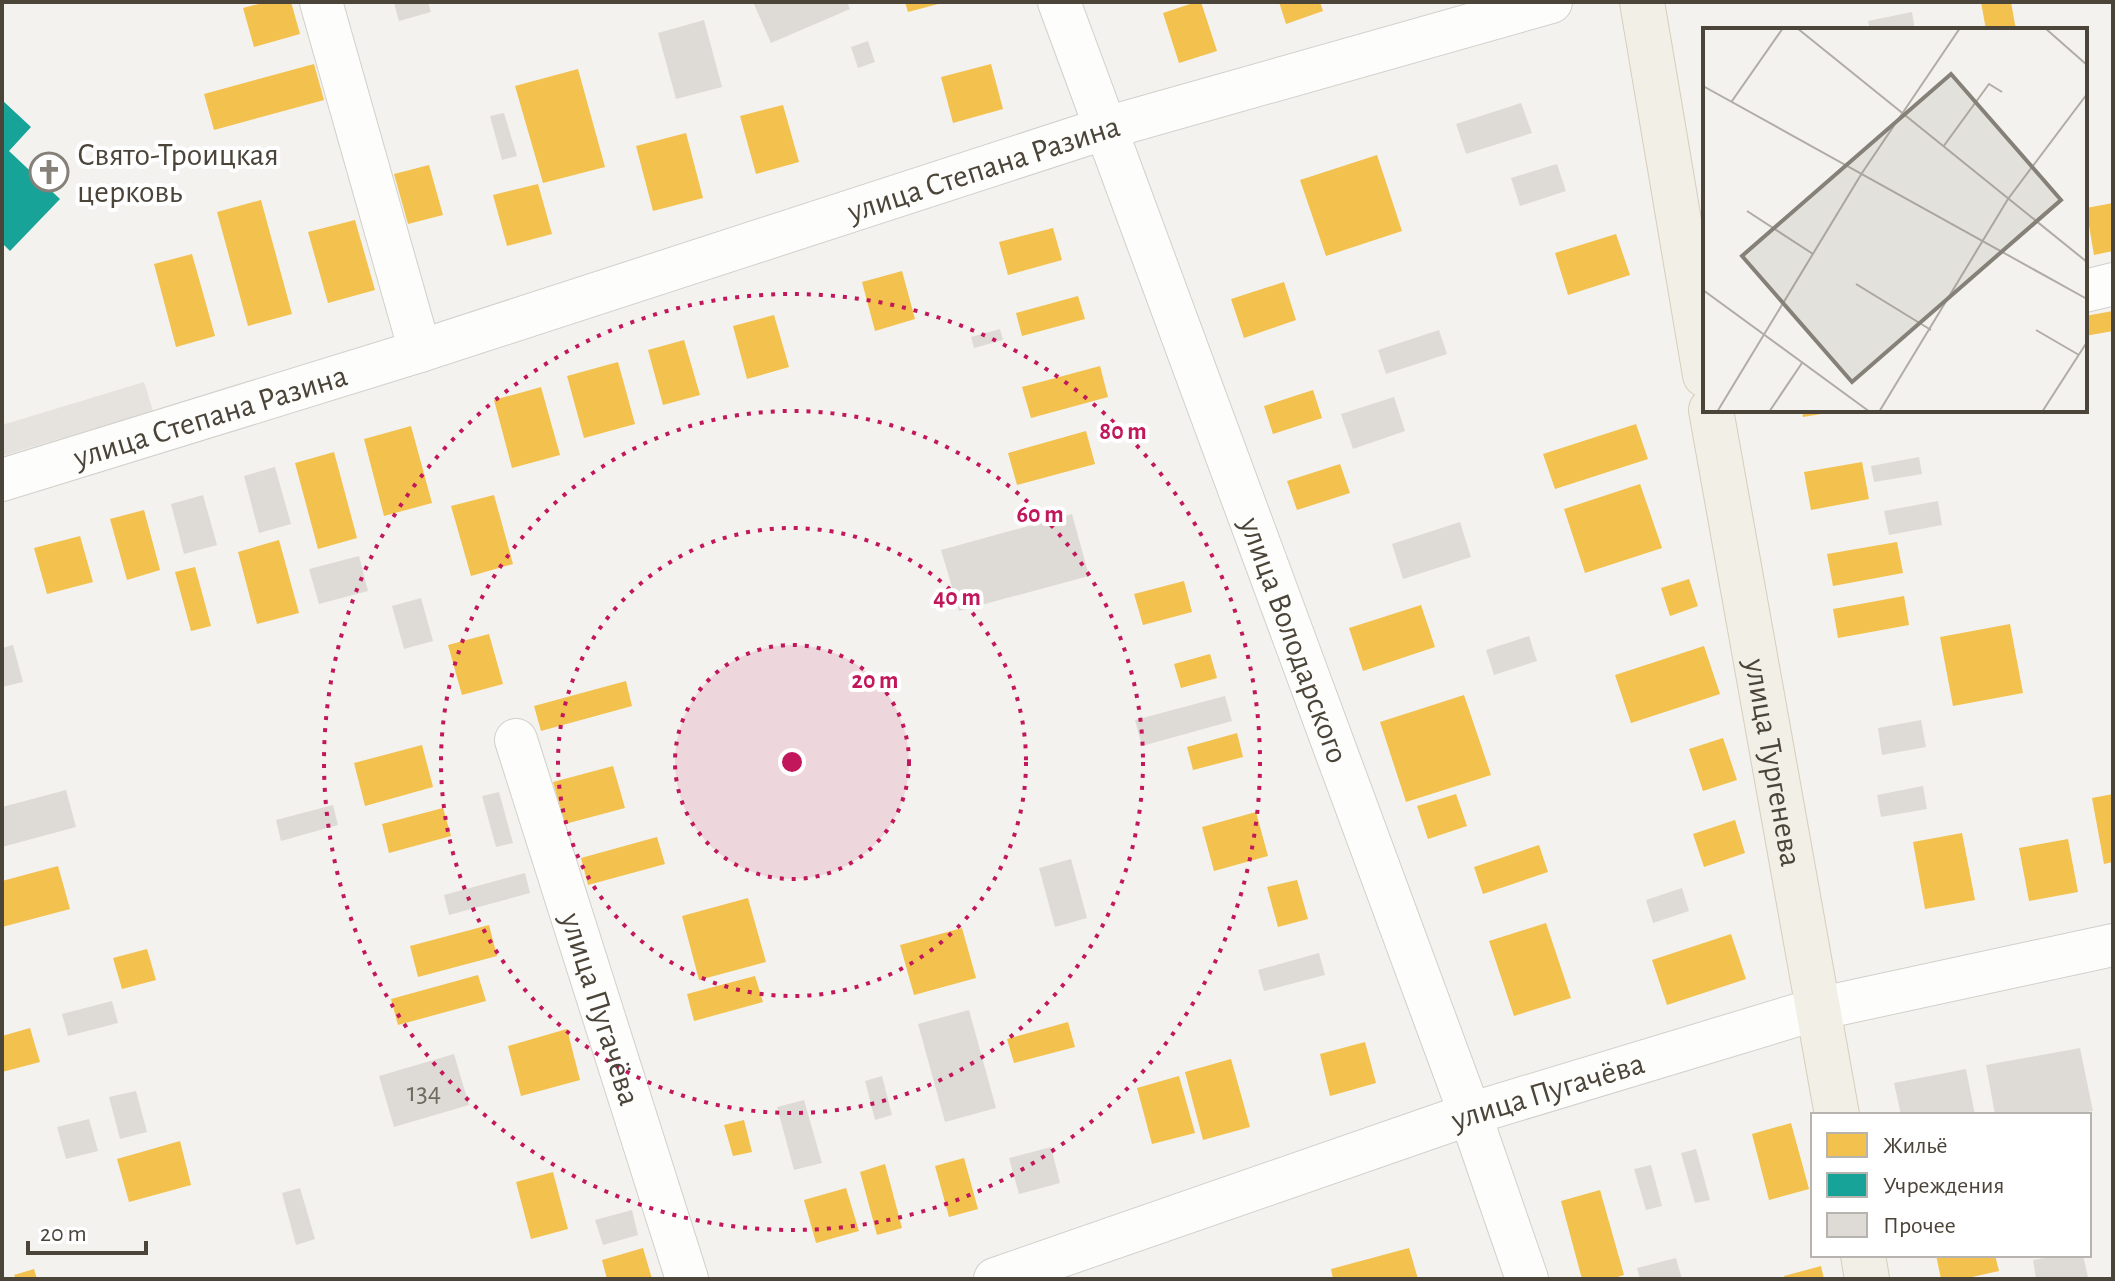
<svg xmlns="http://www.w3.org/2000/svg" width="2115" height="1281" viewBox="0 0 2115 1281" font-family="'Alegreya Sans',sans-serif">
  <rect width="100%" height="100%" fill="#f4f2ee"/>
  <!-- parking -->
  <path fill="#e6e3df" d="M144 382 153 411 2 456V425Z"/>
  <!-- homes -->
  <g fill="#f2c14e">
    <path d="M266 2H291L300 34 254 47 243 8Z"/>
    <path d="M905 2H942V3L908 12Z"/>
    <path d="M1196 2H1201L1217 51 1179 63 1163 13Z"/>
    <path d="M1279 2H1320L1323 11 1286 24Z"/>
    <path d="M1981 2H2011L2016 30H1986Z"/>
    <path d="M314 64 324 100 214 130 204 94Z"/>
    <path d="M991 64 1003 109 953 123 941 77Z"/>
    <path d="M578 69 605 167 543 183 515 86Z"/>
    <path d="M783 105 799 162 756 174 740 116Z"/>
    <path d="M686 133 703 198 653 211 636 146Z"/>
    <path d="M1377 155 1402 231 1326 256 1300 180Z"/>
    <path d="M429 165 443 215 408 224 394 174Z"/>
    <path d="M538 184 552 234 507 246 493 195Z"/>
    <path d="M261 200 292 314 248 326 217 212Z"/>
    <path d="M2113 203V251L2094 255 2086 208Z"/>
    <path d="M355 220 375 290 328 303 308 232Z"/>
    <path d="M1053 228 1062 260 1008 275 999 242Z"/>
    <path d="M1616 234 1630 275 1568 295 1555 253Z"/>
    <path d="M192 254 215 336 176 347 154 264Z"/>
    <path d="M902 271 915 319 875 331 862 282Z"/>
    <path d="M1284 282 1296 320 1244 338 1231 299Z"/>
    <path d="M1078 296 1085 319 1022 336 1016 313Z"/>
    <path d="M2113 311V331L2085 336V316Z"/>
    <path d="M774 315 789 367 747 379 733 326Z"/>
    <path d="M684 340 700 395 663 405 648 350Z"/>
    <path d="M618 362 635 424 584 438 567 376Z"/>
    <path d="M1100 366 1108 397 1031 418 1022 387Z"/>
    <path d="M541 387 560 455 512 468 494 400Z"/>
    <path d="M1313 390 1322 418 1273 434 1264 406Z"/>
    <path d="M1802 410H1833V412L1803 417Z"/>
    <path d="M1636 424 1648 459 1555 489 1543 454Z"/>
    <path d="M411 426 432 503 384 516 364 439Z"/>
    <path d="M1086 431 1095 464 1017 485 1008 453Z"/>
    <path d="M334 452 357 538 318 549 295 463Z"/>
    <path d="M1862 462 1869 499 1811 510 1804 472Z"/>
    <path d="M1340 464 1350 493 1297 510 1287 481Z"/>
    <path d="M1640 484 1662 548 1585 573 1564 509Z"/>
    <path d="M494 495 513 564 471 576 451 506Z"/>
    <path d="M144 510 160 570 127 580 110 519Z"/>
    <path d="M80 536 93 582 47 594 34 548Z"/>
    <path d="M279 540 299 613 257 624 238 552Z"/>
    <path d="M1897 542 1903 573 1833 586 1827 554Z"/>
    <path d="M195 567 211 626 191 631 175 572Z"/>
    <path d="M1689 579 1698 606 1670 616 1661 588Z"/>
    <path d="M1184 581 1192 612 1143 625 1134 594Z"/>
    <path d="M1904 596 1909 625 1838 638 1833 609Z"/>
    <path d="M1421 605 1435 647 1363 671 1349 628Z"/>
    <path d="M2010 624 2023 693 1953 706 1940 637Z"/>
    <path d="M489 634 503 684 462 695 448 645Z"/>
    <path d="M1704 646 1720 694 1631 723 1615 675Z"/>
    <path d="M1210 654 1217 678 1181 688 1174 664Z"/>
    <path d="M626 681 632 706 541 731 534 706Z"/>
    <path d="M1464 695 1491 775 1406 802 1380 722Z"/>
    <path d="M1237 733 1243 757 1193 770 1187 747Z"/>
    <path d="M1723 738 1737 780 1703 791 1689 749Z"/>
    <path d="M422 745 433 787 365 806 354 763Z"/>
    <path d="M613 766 625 808 565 824 553 782Z"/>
    <path d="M1456 794 1467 826 1428 839 1417 806Z"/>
    <path d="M2113 794V862L2104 864 2092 798Z"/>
    <path d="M443 808 451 836 389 853 382 824Z"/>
    <path d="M1256 812 1268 856 1214 871 1202 827Z"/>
    <path d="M1735 820 1745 853 1704 867 1693 834Z"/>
    <path d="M1962 833 1975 900 1925 909 1913 842Z"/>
    <path d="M657 837 665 864 588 885 581 858Z"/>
    <path d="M2068 839 2078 892 2029 901 2019 848Z"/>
    <path d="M1539 845 1548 872 1483 894 1474 867Z"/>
    <path d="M58 866 70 909 2 927V881Z"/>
    <path d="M1297 880 1308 919 1278 927 1267 887Z"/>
    <path d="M748 898 766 962 699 980 682 916Z"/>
    <path d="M1546 923 1571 998 1514 1016 1489 941Z"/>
    <path d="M489 925 497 956 418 977 410 946Z"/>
    <path d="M962 928 976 978 914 995 900 945Z"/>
    <path d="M1731 934 1746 979 1667 1005 1652 960Z"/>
    <path d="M147 949 156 980 122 989 113 958Z"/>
    <path d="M478 975 486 1001 398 1025 391 999Z"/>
    <path d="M755 976 763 1002 694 1021 687 994Z"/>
    <path d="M1068 1022 1075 1047 1014 1063 1007 1039Z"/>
    <path d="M30 1028 40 1062 2 1072V1036Z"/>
    <path d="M567 1029 580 1080 521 1096 508 1046Z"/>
    <path d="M1365 1042 1376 1083 1330 1096 1320 1054Z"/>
    <path d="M1231 1059 1250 1127 1203 1140 1185 1072Z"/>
    <path d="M1179 1076 1195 1133 1152 1144 1137 1088Z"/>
    <path d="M744 1120 752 1152 733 1156 724 1125Z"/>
    <path d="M1791 1123 1809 1189 1769 1200 1752 1134Z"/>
    <path d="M180 1141 191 1185 129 1202 117 1159Z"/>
    <path d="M964 1158 978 1209 949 1217 935 1166Z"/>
    <path d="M885 1164 902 1228 877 1235 860 1172Z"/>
    <path d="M553 1172 568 1229 531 1239 516 1182Z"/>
    <path d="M846 1188 859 1231 816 1243 804 1200Z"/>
    <path d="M1600 1190 1624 1275 1611 1279H1582L1561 1201Z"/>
    <path d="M643 1248 652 1279H607L602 1260Z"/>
    <path d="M1409 1248 1418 1279H1333L1331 1269Z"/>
    <path d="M1936 1255H1995L1999 1271 1963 1279H1941Z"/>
    <path d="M1821 1266 1824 1279H1785L1784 1276Z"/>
    <path d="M34 1269 37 1279H16L14 1275Z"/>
  </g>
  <!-- public -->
  <path fill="#17a398" d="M2 100 31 127 9 151 60 199 10 251 2 243Z"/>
  <!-- building -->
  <g fill="#dedbd6">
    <path d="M428 2 431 12 399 21 394 3Z"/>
    <path d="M753 2H847L850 9 771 43Z"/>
    <path d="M1912 12 1915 30H1870L1868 21Z"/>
    <path d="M704 20 722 87 676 99 658 33Z"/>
    <path d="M868 41 875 62 858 68 851 47Z"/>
    <path d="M1521 103 1532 133 1466 154 1456 124Z"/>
    <path d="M504 113 517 156 502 160 490 116Z"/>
    <path d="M1557 164 1566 191 1520 206 1511 178Z"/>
    <path d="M1000 329 1003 340 974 348 971 337Z"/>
    <path d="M1439 330 1447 354 1386 374 1378 350Z"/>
    <path d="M1394 397 1405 431 1353 449 1341 414Z"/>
    <path d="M1919 457 1922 474 1874 482 1871 466Z"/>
    <path d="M275 467 291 524 259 533 244 476Z"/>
    <path d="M203 495 217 545 184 554 171 504Z"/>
    <path d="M1938 501 1942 525 1889 535 1884 511Z"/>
    <path d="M1072 514 1089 576 959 611 941 550Z"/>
    <path d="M1460 522 1471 557 1403 579 1392 544Z"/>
    <path d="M359 556 368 591 319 604 309 569Z"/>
    <path d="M421 598 433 641 404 649 392 606Z"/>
    <path d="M1529 636 1537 661 1494 675 1486 650Z"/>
    <path d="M13 645 23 682 2 687V648Z"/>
    <path d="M1225 696 1232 721 1142 746 1135 720Z"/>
    <path d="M1921 720 1926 747 1882 755 1878 728Z"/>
    <path d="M1923 786 1927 809 1881 817 1877 795Z"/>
    <path d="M66 790 76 827 2 847V807Z"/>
    <path d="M499 792 513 843 496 847 482 796Z"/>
    <path d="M333 805 338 825 281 841 276 820Z"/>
    <path d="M1071 859 1087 918 1055 927 1039 868Z"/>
    <path d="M525 873 530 893 449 915 444 895Z"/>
    <path d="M1682 888 1689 911 1653 923 1646 900Z"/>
    <path d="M1319 953 1325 975 1264 991 1258 970Z"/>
    <path d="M112 1001 118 1023 68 1036 62 1014Z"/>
    <path d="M969 1010 996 1108 945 1122 918 1024Z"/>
    <path d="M2080 1048 2093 1111 2071 1115H1995L1986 1065Z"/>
    <path d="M454 1054 469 1105 394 1127 379 1076Z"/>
    <path d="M1966 1069 1975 1115H1901L1894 1083Z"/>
    <path d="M882 1076 892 1115 875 1120 865 1081Z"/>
    <path d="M136 1091 147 1132 120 1139 109 1097Z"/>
    <path d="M804 1100 822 1163 794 1170 777 1107Z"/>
    <path d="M89 1119 98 1151 66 1159 57 1127Z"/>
    <path d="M1051 1147 1060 1183 1019 1194 1009 1158Z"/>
    <path d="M1696 1149 1710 1200 1695 1203 1681 1153Z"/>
    <path d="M1651 1165 1662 1206 1646 1210 1634 1169Z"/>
    <path d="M300 1188 315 1239 296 1245 282 1193Z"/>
    <path d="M632 1210 638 1235 603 1245 595 1220Z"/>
    <path d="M2062 1255H2083L2088 1277 2036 1279 2033 1260Z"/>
    <path d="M1676 1258 1682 1279H1640L1637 1268Z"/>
  </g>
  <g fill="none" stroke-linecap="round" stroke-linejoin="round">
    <defs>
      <g id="minor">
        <path d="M321 2 420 351"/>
        <path id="s1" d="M1059 2 1470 1114 1527 1279"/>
        <path d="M2085 291 2113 284"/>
        <path id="s2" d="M2 480 420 351 1106 128 1551 2"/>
        <path id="s3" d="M516 740 687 1279"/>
        <path id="s4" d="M995 1279 1470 1114 1817 1009 2113 945"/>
      </g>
      <g id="major">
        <path d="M1642 2 1705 375"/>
        <path id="s5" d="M1711 410 1837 1115"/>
        <path d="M1863 1255 1867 1279"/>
      </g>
    </defs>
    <!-- minor casing -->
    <use href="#minor" stroke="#d2d0cb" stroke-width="44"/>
    <!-- major casing -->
    <use href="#major" stroke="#d6cebb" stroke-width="46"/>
    <!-- minor -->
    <use href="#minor" stroke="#fdfdfc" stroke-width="42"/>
    <!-- major -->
    <use href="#major" stroke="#f2efe6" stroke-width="44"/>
  </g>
  <!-- distance rings -->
  <circle cx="792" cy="762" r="117" fill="#c2185b" fill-opacity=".12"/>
  <g fill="none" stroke="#c2185b" stroke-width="4" stroke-dasharray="4 8">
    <circle cx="792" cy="762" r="117"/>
    <circle cx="792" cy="762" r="234"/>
    <circle cx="792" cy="762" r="351"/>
    <circle cx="792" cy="762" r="468"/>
  </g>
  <!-- icons -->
  <defs>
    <symbol id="church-ring" viewBox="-11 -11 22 22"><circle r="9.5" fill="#fff" stroke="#868178" stroke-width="1.5"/><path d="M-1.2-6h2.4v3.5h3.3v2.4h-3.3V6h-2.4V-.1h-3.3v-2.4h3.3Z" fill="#868178"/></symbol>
  </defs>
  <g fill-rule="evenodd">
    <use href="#church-ring" x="27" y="150" width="44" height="44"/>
  </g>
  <g text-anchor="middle" stroke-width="8" stroke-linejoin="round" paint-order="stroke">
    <!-- number labels -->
    <g font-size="28" fill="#706a61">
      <text x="424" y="1101">134</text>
    </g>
    <!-- poi labels -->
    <g font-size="32" fill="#4b4439" stroke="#fff" text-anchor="start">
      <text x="77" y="165">Свято-Троицкая<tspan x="77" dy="37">церковь</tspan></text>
    </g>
    <!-- street labels -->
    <g font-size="32" fill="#4b4439" stroke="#fff">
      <text dy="11" stroke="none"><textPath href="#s2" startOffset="1030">улица Степана Разина</textPath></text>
      <text dy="11" stroke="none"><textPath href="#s2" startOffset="218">улица Степана Разина</textPath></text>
      <text dy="11" stroke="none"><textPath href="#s1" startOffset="680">улица Володарского</textPath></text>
      <text dy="11" stroke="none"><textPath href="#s5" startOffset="358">улица Тургенева</textPath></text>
      <text dy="11" stroke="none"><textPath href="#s3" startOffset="282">улица Пугачёва</textPath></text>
      <text dy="11" stroke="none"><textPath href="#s4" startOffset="584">улица Пугачёва</textPath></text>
    </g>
  </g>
  <!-- overview -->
  <g transform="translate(1703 28)">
    <rect width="384" height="384" fill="#f4f2ee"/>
    <path fill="none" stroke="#b0aca6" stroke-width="2" d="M94 0 384 234M342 0 384 37M0 58 384 271M29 73 80 0M240 119 286 56 299 64M44 183 110 226M153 256 228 302M0 262 167 384M333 302 376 327M14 384 159 145 257 0M66 384 99 335M176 384 305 171 384 66M339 384 384 314"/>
    <path fill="#868178" fill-opacity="0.15" stroke="#868178" stroke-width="4" d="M248 46 358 172 149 354 39 228Z"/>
    <rect width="384" height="384" fill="none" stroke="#4b4439" stroke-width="4"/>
  </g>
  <circle cx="792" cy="762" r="12" fill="#c2185b" stroke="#fff" stroke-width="4"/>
  <g font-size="24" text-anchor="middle" font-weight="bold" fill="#c2185b" stroke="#fff" stroke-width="8" stroke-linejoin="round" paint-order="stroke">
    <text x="1123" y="439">80 m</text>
    <text x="1040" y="522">60 m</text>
    <text x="957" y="605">40 m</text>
    <text x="875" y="688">20 m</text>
  </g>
  <!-- border -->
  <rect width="2115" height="1281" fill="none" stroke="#4b4439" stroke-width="8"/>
  <!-- legend -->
  <rect x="1811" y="1113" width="280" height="144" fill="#ffffff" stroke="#b7b4b0" stroke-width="2"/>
  <rect x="1827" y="1133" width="40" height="24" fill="#f2c14e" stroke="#b7b4b0" stroke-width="2"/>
  <text x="1883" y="1153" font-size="24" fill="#4b4439">Жильё</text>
  <rect x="1827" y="1173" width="40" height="24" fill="#17a398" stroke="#b7b4b0" stroke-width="2"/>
  <text x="1883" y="1193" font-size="24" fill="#4b4439">Учреждения</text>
  <rect x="1827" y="1213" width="40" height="24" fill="#dedbd6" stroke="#b7b4b0" stroke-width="2"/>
  <text x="1883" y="1233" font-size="24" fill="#4b4439">Прочее</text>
  <!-- scale -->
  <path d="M28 1241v12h118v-12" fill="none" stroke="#4b4439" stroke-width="4"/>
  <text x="40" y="1241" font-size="24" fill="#4b4439" stroke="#ffffff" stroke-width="6" paint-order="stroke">20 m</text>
</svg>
